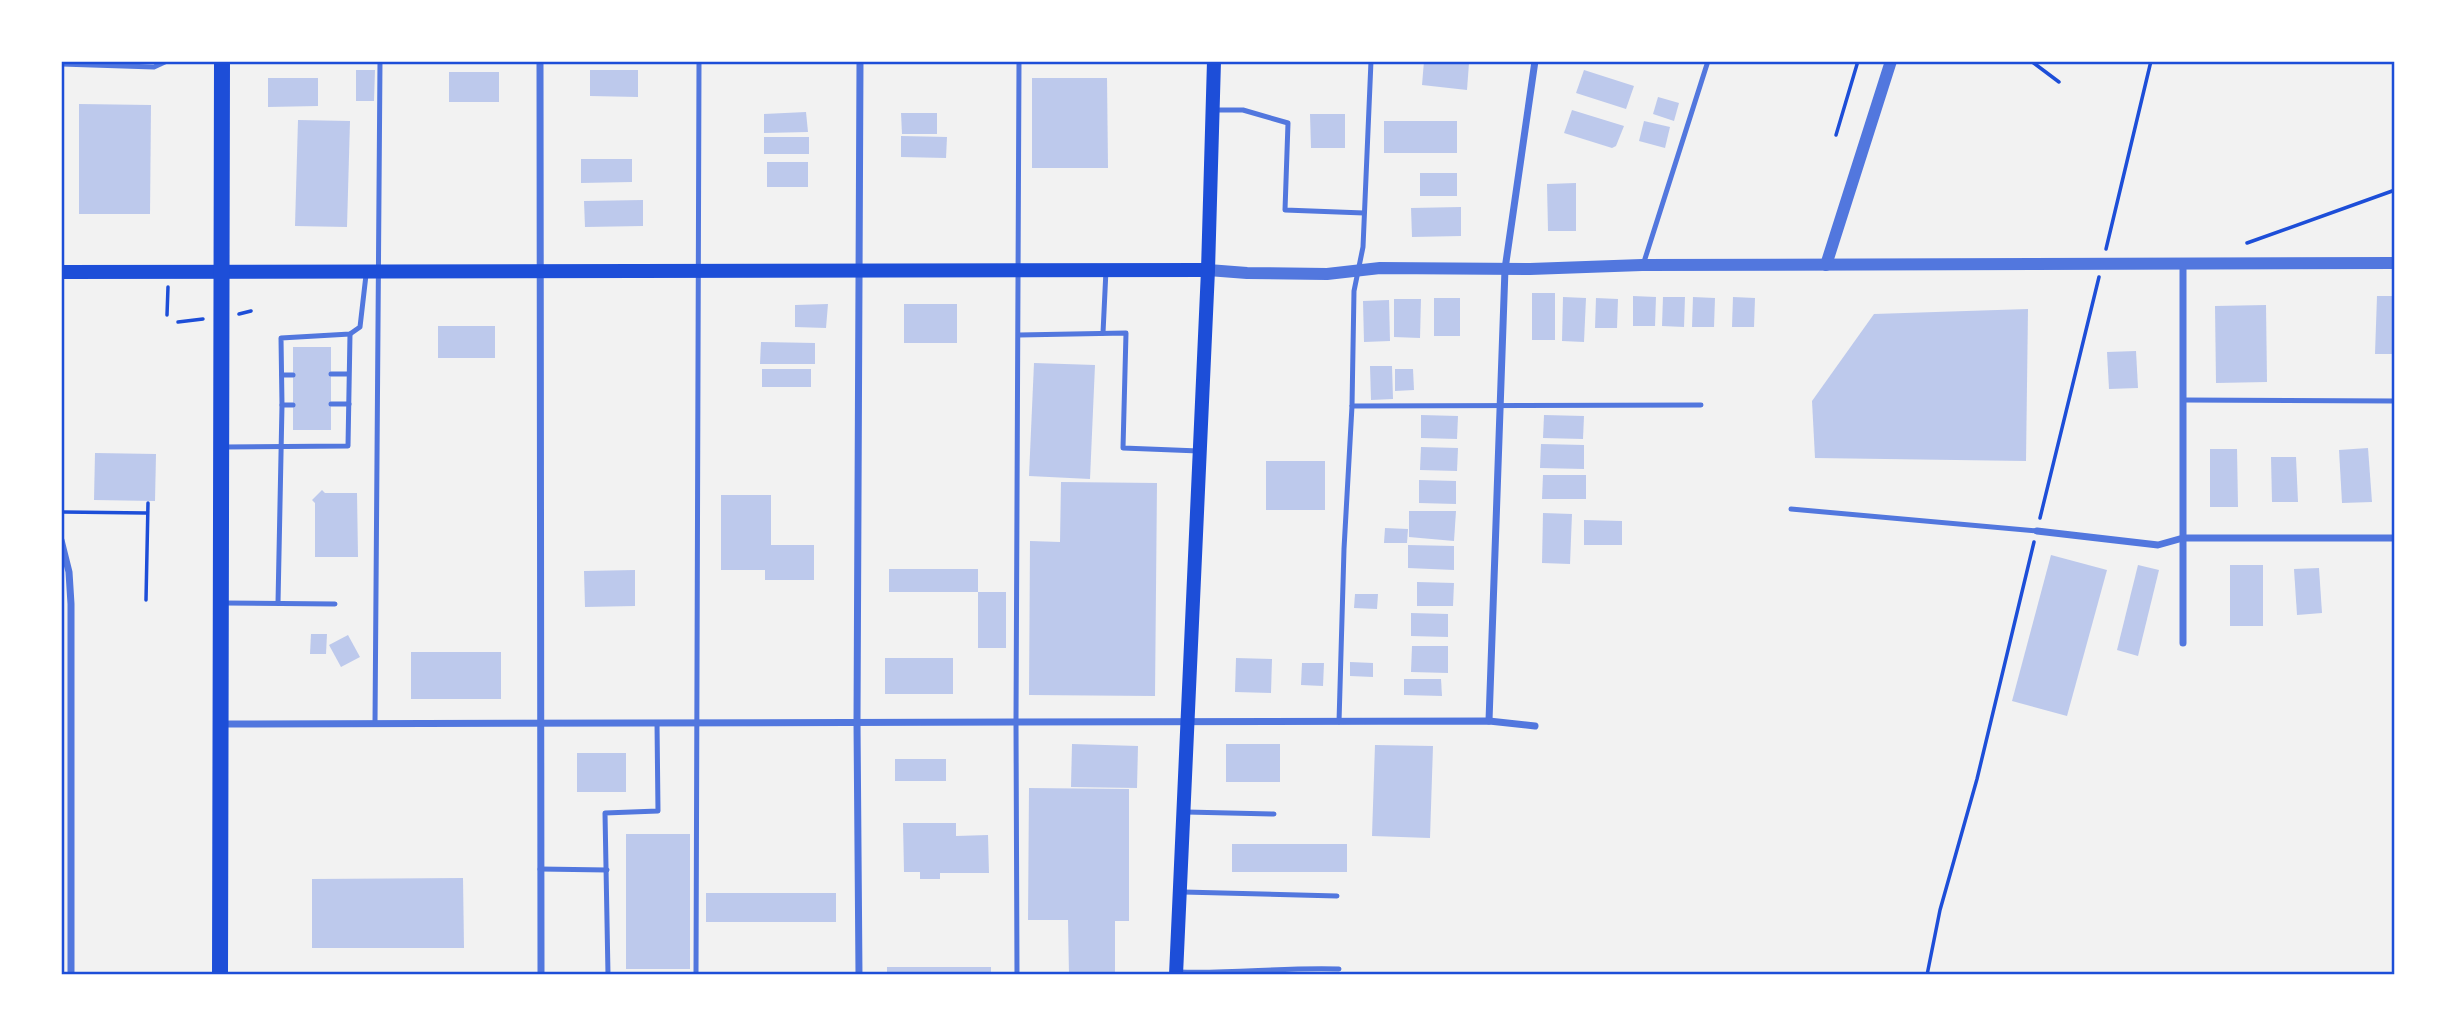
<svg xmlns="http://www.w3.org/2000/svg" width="2456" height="1036" viewBox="0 0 2456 1036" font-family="Georgia,serif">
  <rect width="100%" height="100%" fill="#f2f2f2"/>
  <!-- building -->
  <g fill="#bdc9ec">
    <path d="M1424 61 1469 63 1467 90 1422 85Z"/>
    <path d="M356 70H375L374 101H356Z"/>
    <path d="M590 70H638V97L590 96Z"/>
    <path d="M1584 70 1634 86 1626 109 1576 93Z"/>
    <rect x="449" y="72" width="50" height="30"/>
    <path d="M268 78H318V106L268 107Z"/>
    <path d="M1032 78H1107L1108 168H1032Z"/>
    <path d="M1658 97 1679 103 1674 121 1653 114Z"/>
    <path d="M79 104 151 105 150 214H79Z"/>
    <path d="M1572 110 1624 126 1616 146 1612 148 1564 133Z"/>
    <path d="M806 112 808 132 764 133V114Z"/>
    <path d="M901 113H937V134H902Z"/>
    <path d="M1310 114H1345V148H1311Z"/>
    <path d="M298 120 350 121 347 227 295 226Z"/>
    <rect x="1384" y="121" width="73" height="32"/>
    <path d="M1644 121 1670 127 1665 148 1639 141Z"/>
    <path d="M901 136 947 137 946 158 901 157Z"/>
    <rect x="764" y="137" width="45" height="17"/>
    <path d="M581 159H632V182L581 183Z"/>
    <rect x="767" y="162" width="41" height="25"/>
    <rect x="1420" y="173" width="37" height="23"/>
    <path d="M1576 183V231H1548L1547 184Z"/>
    <path d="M643 200V226L585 227 584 201Z"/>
    <path d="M1461 207V236L1412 237 1411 208Z"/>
    <rect x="1532" y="293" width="23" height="47"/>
    <path d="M1633 296 1656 297 1655 326H1633Z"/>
    <path d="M2377 296H2395V354H2375Z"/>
    <path d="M1563 297 1586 298 1584 342 1562 341Z"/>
    <path d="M1663 297H1685L1684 327 1662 326Z"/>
    <path d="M1693 297 1715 298 1714 327H1692Z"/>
    <path d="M1733 297 1755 298 1754 327H1732Z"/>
    <rect x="1434" y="298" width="26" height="38"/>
    <path d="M1596 298 1618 299 1617 328H1595Z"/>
    <path d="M1394 299H1421L1420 338 1394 337Z"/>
    <path d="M1389 300 1390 341 1364 342 1363 301Z"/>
    <path d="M828 304 826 328 795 327V305Z"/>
    <rect x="904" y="304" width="53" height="39"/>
    <path d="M2266 305 2267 382 2216 383 2215 306Z"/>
    <path d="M2028 309 2026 461 1815 458 1812 401 1874 314Z"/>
    <rect x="438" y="326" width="57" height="32"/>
    <path d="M761 342 815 343V364H760Z"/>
    <rect x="293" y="347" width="38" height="83"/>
    <path d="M2136 351 2138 388 2109 389 2107 352Z"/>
    <path d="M1034 363 1095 365 1090 479 1029 476Z"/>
    <path d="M1370 366H1392L1393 399 1371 400Z"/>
    <rect x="762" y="369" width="49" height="18"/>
    <path d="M1395 369H1413L1414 390 1395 391Z"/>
    <path d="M1421 415 1458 416 1457 439 1421 438Z"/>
    <path d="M1544 415 1584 416 1583 439 1543 438Z"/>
    <path d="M1541 444 1584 445V469L1540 468Z"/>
    <path d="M1421 447 1458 448 1457 471 1420 470Z"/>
    <path d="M2368 448 2372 502 2342 503 2339 450Z"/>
    <path d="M2210 449H2237L2238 507H2210Z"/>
    <path d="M95 453 156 454 155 501 94 500Z"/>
    <path d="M2271 457H2296L2298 502H2272Z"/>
    <rect x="1266" y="461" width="59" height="49"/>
    <path d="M1543 475H1586V499H1542Z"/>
    <path d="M1419 480 1456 481V504L1419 503Z"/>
    <path d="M1061 482 1157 483 1155 696 1029 695 1030 541 1060 542Z"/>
    <path d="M322 490 325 493H357L358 557H315V503L312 500Z"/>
    <path d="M721 495H771V545H814V580H765V570H721Z"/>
    <path d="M1409 511H1456L1454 541 1409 537Z"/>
    <path d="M1543 513 1572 514 1570 564 1542 563Z"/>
    <path d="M1584 520 1622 521V545H1584Z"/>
    <path d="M1385 528 1408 529 1407 543H1384Z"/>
    <path d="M1408 545 1454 546V570L1408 568Z"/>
    <path d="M2051 555 2107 570 2067 716 2012 701Z"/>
    <path d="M2138 565 2159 570 2138 656 2117 650Z"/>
    <rect x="2230" y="565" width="33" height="61"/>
    <path d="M2319 568 2322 613 2297 615 2294 569Z"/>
    <rect x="889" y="569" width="89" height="23"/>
    <path d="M635 570V606L585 607 584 571Z"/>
    <path d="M1417 582 1454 583 1453 606H1417Z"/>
    <rect x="978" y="592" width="28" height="56"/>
    <path d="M1355 594H1378L1377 609 1354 608Z"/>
    <path d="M1411 613 1448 614V637L1411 636Z"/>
    <path d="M311 634H327L326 654H310Z"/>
    <path d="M348 635 360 657 341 667 329 645Z"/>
    <path d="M1412 646H1448V673L1411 672Z"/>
    <rect x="411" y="652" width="90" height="47"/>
    <rect x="885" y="658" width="68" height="36"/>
    <path d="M1236 658 1272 659 1271 693 1235 692Z"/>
    <path d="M1350 662 1373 663V677L1350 676Z"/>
    <path d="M1302 663H1324L1323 686 1301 685Z"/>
    <path d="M1404 679H1441L1442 696 1404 695Z"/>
    <path d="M1072 744 1138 746 1137 788 1071 787Z"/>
    <rect x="1226" y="744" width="54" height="38"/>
    <path d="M1375 745 1433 746 1430 838 1372 836Z"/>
    <rect x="577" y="753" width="49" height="39"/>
    <rect x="895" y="759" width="51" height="22"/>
    <path d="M1029 788 1129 789V921H1115V975H1069L1068 920H1028Z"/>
    <path d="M903 823H956V836L988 835 989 873H940V879H920V872H904Z"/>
    <rect x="626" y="834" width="64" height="135"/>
    <rect x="1232" y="844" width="115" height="28"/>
    <path d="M463 878 464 948H312V879Z"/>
    <rect x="706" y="893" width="130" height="29"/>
    <rect x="887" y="967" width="104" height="8"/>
  </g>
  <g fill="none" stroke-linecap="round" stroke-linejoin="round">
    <!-- path -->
    <g stroke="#1d4ed8" stroke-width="3.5">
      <path d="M1861 61H1863"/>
      <path d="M2031 61 2059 82"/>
      <path d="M1836 135 1858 61"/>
      <path d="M2247 243 2395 190"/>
      <path d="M2106 249 2151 61"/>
      <path d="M239 314 251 311"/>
      <path d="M167 315 168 287"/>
      <path d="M178 322 203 319"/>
      <path d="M63 512 146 513"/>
      <path d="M2040 518 2099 277"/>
      <path d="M146 600 148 503"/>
      <path d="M1927 975 1940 910 1977 779 2034 542"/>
    </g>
    <!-- service -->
    <g stroke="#5277de" stroke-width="5">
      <path d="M61 64 154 67 167 61"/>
      <path d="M1213 110H1243L1288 123 1285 210 1364 213"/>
      <path d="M1643 265 1708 61"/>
      <path d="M1103 333 1106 270"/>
      <path d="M1019 335 1126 333 1123 448 1199 451"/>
      <path d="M331 374H348"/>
      <path d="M282 375H293"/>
      <path d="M2184 400 2395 401"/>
      <path d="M331 404H349"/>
      <path d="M282 405H293"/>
      <path d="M1352 406 1701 405"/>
      <path d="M224 447 348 446 350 334"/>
      <path d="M1791 509 2037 531"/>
      <path d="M224 603 335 604"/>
      <path d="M278 603 282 405 281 338 350 334 360 327 366 275"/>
      <path d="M1339 722 1344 549 1352 406 1354 291 1363 247 1371 61"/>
      <path d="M375 723 380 61"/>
      <path d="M1186 812 1274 814"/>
      <path d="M540 869 607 870"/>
      <path d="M1183 892 1337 896"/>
      <path d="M1179 972C1232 974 1285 967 1339 969"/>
      <path d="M608 975 605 813 658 811 657 723"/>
      <path d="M696 975 699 61"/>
      <path d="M1017 975 1016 721 1019 61"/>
    </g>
    <!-- minor -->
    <g stroke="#5277de" stroke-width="7">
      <path d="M540 61 541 975"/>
      <path d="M2037 531 2158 545 2183 538H2395"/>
      <path d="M61 540 69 572 71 604V975"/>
      <path d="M2183 643V263"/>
      <path d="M1489 721 1505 269 1535 61"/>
      <path d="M222 724 1489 721 1535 726"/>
      <path d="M859 975 857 722 860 61"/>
    </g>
    <!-- tertiary -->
    <g stroke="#5277de" stroke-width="12">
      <path d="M1826 265 1891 61"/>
      <path d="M1208 270 1247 273 1327 274 1380 268 1530 269 1642 265 2395 263"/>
    </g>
    <!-- secondary -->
    <g stroke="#1d4ed8" stroke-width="14">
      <path d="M61 272 1208 270"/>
      <path d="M1176 975 1208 270 1214 61"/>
    </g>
    <!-- primary -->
    <path stroke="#1d4ed8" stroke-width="16" d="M220 975 222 61"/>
  </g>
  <!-- border -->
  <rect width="2456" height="1036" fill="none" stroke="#ffffff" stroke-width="126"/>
  <rect x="63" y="63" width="2330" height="910" fill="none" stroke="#1d4ed8" stroke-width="2.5"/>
</svg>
